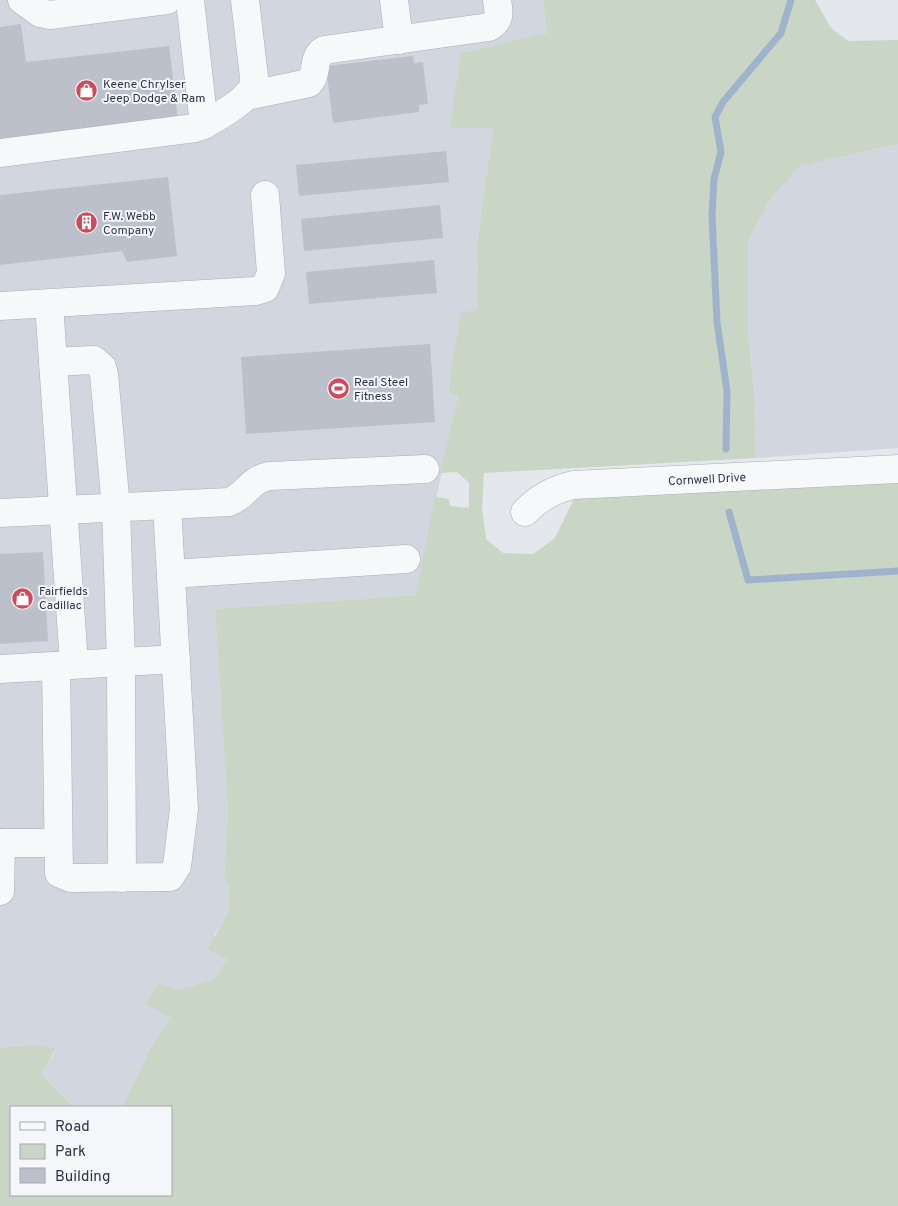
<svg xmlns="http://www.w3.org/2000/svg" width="898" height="1206" viewBox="0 0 898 1206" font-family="Overpass,sans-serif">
  <rect width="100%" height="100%" fill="#e4e7ec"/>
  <!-- built -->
  <g fill="#d2d6de">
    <path d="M0 0H543L547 33 523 40 493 128 477 245 478 309 448 392 458 395 416 595 215 609 228 812 224 878 230 888 229 910 214 936 227 959 214 979 178 990 159 982 170 1017 149 1051 122 1107H74L41 1074 56 1049 0 1048Z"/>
    <path d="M898 144V448L756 458 754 392 748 333V241L770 200 800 166Z"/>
  </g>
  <!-- green -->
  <path fill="#c9d6c5" d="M543 0H815L831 28 848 41 898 40V144L800 166 770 200 748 241V333L754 392 756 458 484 473 482 508 486 539 503 553 533 554 555 538 575 497 898 479V1206H0V1048L32 1045 56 1048 41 1074 74 1107H11V1195H171V1107H122L149 1051 170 1017 146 1004 159 982 178 990 214 979 227 959 208 949 229 910 230 888 224 878 228 812 215 609 416 595 435 497 449 499 450 506 469 508V483L457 472 440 473 458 396 448 392 461 313 478 309 477 245 493 128H450L461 54 547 33Z"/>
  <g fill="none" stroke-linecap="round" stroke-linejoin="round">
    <!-- stream -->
    <g stroke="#9fb4cc" stroke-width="7">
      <path d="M726 449 727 391 717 322 712 216 714 179 721 152 715 117 723 102 781 33 791 0"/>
      <path d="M729 512 748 580 898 571"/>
    </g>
  </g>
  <!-- building -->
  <g fill="#bbc0ca">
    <path d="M21 24 26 62 169 46 178 121 0 142V27Z"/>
    <path d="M413 56 414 63 423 62 428 104 419 105V112L333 123 326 66Z"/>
    <path d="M446 151 449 182 299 196 296 165Z"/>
    <path d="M168 177 177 256 127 262 122 251 0 265V195Z"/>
    <path d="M440 205 443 238 304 251 301 219Z"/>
    <path d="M434 260 437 293 309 304 306 272Z"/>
    <path d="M430 344 435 422 246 434 241 357Z"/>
    <path d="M43 552 48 641 0 644V554Z"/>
  </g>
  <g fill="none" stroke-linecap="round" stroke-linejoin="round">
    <defs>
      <g id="minor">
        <path d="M22 0 40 13 50 15 167 0"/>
        <path d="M190 0 204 125"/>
        <path d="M394 0 399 40"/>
        <path d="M246 96 309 83C318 74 312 57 324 50L489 27C501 20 499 12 497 0"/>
        <path d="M0 153 195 128C209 124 245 101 252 89 254 86 253 81 254 77L245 0"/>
        <path d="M49 304 74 664"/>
        <path d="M0 306 255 291 265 288 271 273 265 195"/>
        <path d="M53 362 94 360 102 367 104 374 116 508 121 662 122 878"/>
        <path d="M525 512C540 497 553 490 573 485L898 469"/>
        <path d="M0 513 229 502C246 496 249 480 269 476L425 469"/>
        <path d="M171 574 406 559"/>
        <path d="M56 666 59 873 71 878 170 877 177 866 184 809 167 505"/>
        <path d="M0 669 176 659"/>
        <path d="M0 843H57"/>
        <path d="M0 891 1 843"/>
      </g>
    </defs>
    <!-- minor casing -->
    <use href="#minor" stroke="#a9aeb7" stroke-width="29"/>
    <!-- minor -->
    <use href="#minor" stroke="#f7f8fa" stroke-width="28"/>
  </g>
  <!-- icons -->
  <defs>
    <symbol id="shop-disc" viewBox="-11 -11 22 22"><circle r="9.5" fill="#d1495b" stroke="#f4f6f9"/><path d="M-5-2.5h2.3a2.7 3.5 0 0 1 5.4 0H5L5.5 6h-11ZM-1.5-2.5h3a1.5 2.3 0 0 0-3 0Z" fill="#fff"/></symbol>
    <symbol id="building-disc" viewBox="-11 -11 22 22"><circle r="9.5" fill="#d1495b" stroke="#f4f6f9"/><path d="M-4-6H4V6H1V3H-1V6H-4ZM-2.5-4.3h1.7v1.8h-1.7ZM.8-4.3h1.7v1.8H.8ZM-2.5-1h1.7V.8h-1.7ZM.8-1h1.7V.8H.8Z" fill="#fff"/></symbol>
    <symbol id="stadium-disc" viewBox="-11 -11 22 22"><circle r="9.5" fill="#d1495b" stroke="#f4f6f9"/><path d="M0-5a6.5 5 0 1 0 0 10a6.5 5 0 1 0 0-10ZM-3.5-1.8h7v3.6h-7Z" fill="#fff"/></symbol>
  </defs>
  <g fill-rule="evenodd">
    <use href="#shop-disc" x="74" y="78" width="25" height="25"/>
    <use href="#building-disc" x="74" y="210" width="25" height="25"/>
    <use href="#stadium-disc" x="326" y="376" width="25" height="25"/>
    <use href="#shop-disc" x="10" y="586" width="25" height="25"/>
  </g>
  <g text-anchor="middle" stroke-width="4" stroke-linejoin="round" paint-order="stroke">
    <!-- poi labels -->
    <g font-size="12" fill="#2b3445" stroke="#f4f6f9" text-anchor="start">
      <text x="103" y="88">Keene Chrylser<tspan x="103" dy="14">Jeep Dodge &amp; Ram</tspan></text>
      <text x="103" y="220">F.W. Webb<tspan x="103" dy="14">Company</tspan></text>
      <text x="354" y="386">Real Steel<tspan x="354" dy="14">Fitness</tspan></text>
      <text x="39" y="595">Fairfields<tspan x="39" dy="14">Cadillac</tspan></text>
    </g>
    <!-- street labels -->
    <g font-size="12" fill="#2b3445" stroke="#f4f6f9">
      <text transform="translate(707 479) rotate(-3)" y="4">Cornwell Drive</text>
    </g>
  </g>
  <!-- legend -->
  <rect x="10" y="1106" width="162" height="90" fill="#f4f6f9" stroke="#a4a8b1"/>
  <rect x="20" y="1122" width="25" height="8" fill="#f7f8fa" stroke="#a4a8b1"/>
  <text x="55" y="1131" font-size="15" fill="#2b3445">Road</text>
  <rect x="20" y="1144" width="25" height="15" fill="#c9d6c5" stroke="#a4a8b1"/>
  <text x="55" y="1156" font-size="15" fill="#2b3445">Park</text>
  <rect x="20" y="1168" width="25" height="15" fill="#bbc0ca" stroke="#a4a8b1"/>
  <text x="55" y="1181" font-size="15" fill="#2b3445">Building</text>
</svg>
